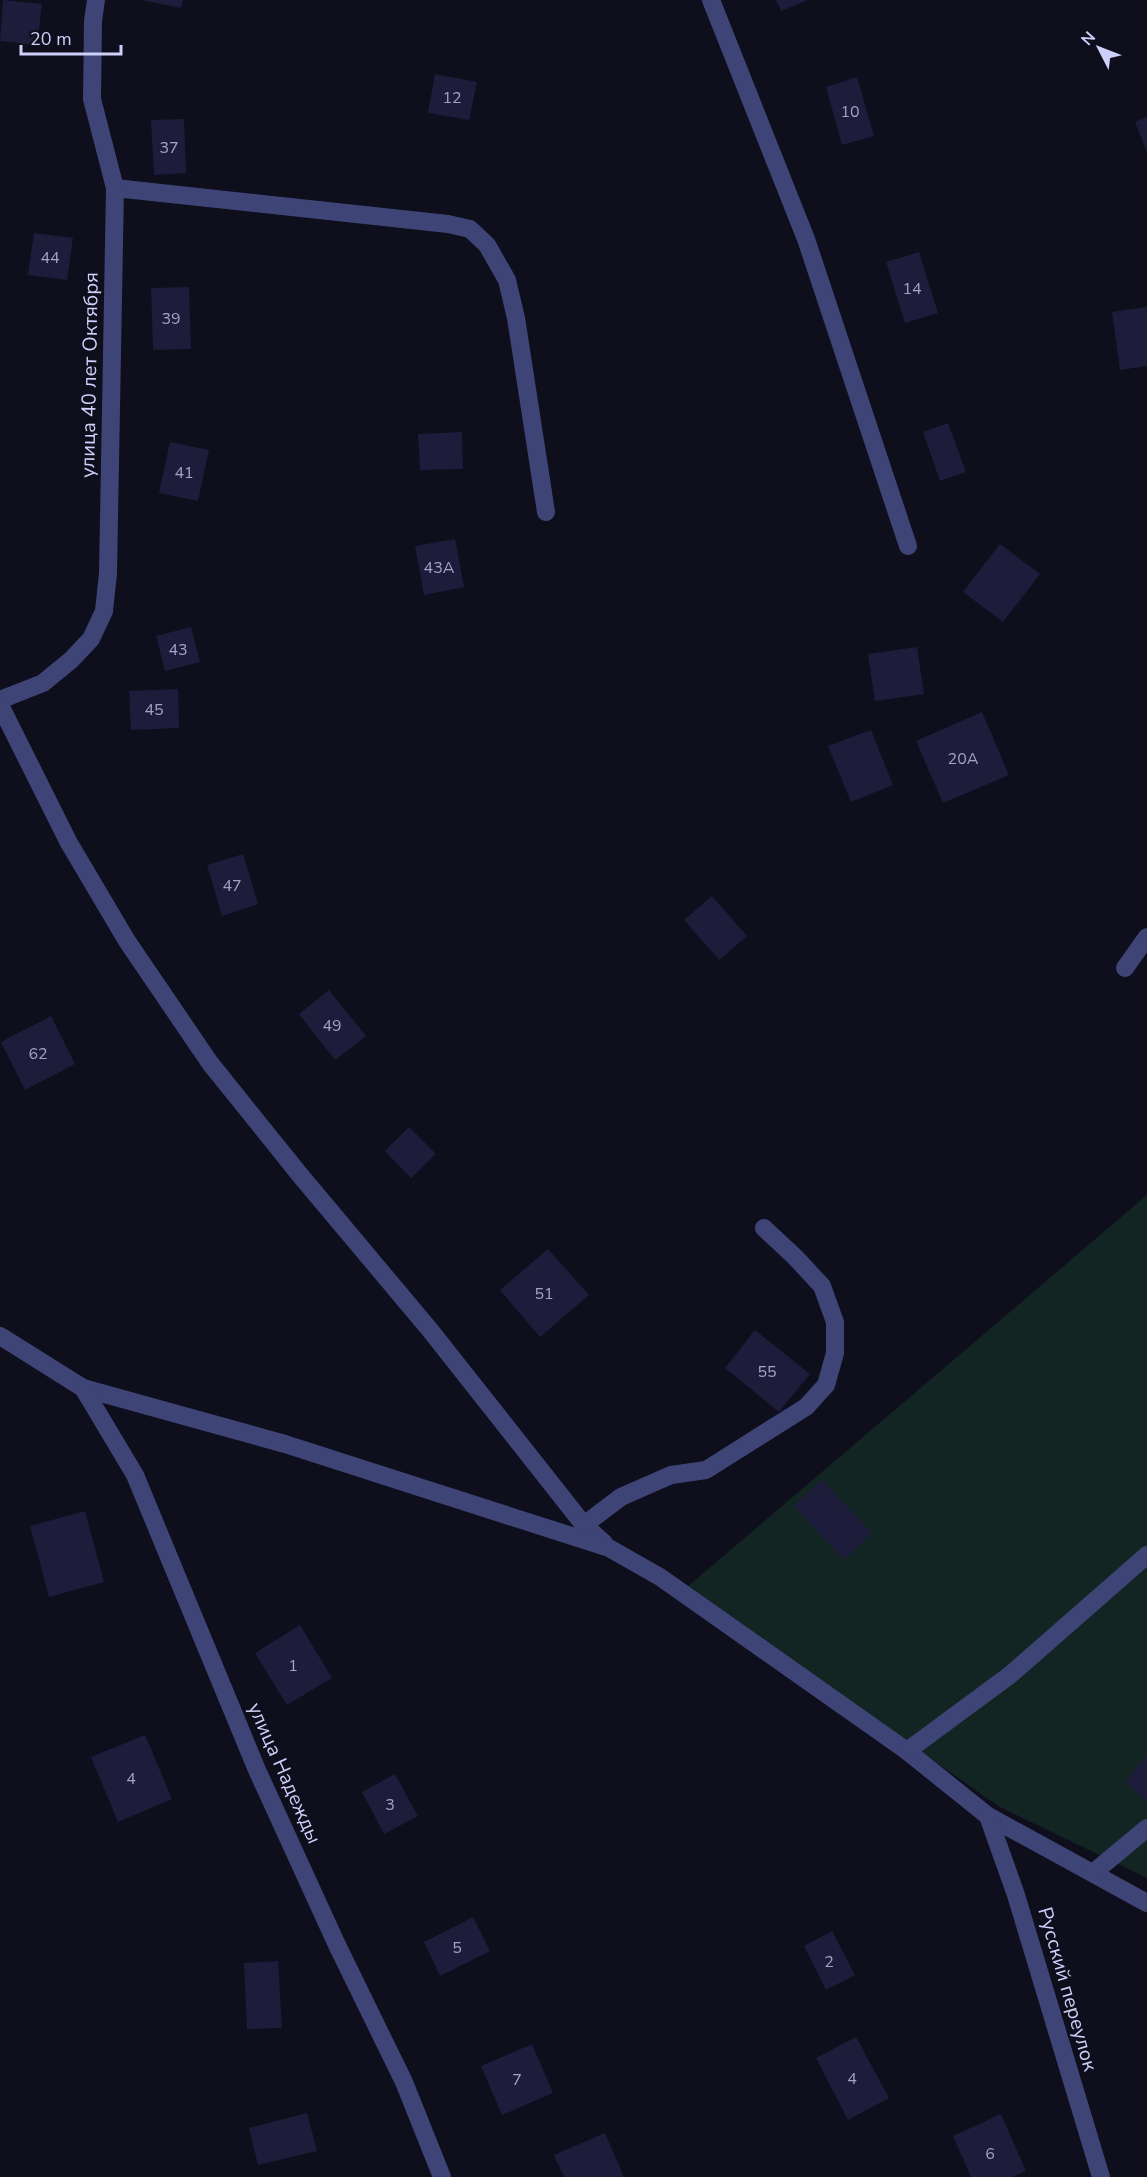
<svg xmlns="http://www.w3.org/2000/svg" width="1147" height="2177" viewBox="0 0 1147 2177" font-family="'Nunito Sans',sans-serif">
  <rect width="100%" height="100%" fill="#0e0e1c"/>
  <!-- green -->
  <path fill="#122522" d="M1147 1195V1878L998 1806 687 1587Z"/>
  <!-- building -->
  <g fill="#1e1c3b">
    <path d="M3 0 42 4 37 45 0 41Z"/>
    <path d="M141 0H183L181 8Z"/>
    <path d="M776 0H808L781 11Z"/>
    <path d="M435 74 477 82 469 120 428 113Z"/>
    <path d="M857 77 874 136 842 145 826 87Z"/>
    <path d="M1147 117V152L1135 122Z"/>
    <path d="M184 119 186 173 154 175 151 120Z"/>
    <path d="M34 233 73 238 67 280 28 275Z"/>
    <path d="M919 252 938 313 905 323 886 262Z"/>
    <path d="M189 287 191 349 153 350 151 288Z"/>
    <path d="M1147 307V366L1120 370 1112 312Z"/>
    <path d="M948 423 966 472 940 481 923 432Z"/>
    <path d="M462 432 463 469 420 470 418 434Z"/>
    <path d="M170 442 209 450 198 501 159 493Z"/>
    <path d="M455 539 464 587 424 595 415 546Z"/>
    <path d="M1000 544 1040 574 1003 622 963 592Z"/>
    <path d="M191 627 200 662 165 671 156 636Z"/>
    <path d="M917 647 924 694 875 701 868 654Z"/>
    <path d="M178 689 179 728 131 730 129 691Z"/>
    <path d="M982 712 1009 775 943 803 916 741Z"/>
    <path d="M871 730 893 785 851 802 828 746Z"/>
    <path d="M243 854 258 904 222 916 207 865Z"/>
    <path d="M712 896 747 936 719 960 684 920Z"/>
    <path d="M329 990 366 1036 335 1060 299 1014Z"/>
    <path d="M51 1016 75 1064 25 1090 1 1042Z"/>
    <path d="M409 1127 436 1154 411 1178 385 1151Z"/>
    <path d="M548 1249 589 1295 540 1337 500 1290Z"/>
    <path d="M755 1330 810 1374 779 1412 725 1368Z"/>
    <path d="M822 1480 872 1533 844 1560 794 1506Z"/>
    <path d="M85 1511 104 1582 49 1597 30 1526Z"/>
    <path d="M300 1625 332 1678 287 1705 255 1653Z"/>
    <path d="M145 1735 172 1799 118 1822 91 1757Z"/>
    <path d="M1147 1755V1801L1125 1782Z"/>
    <path d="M395 1774 418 1816 384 1834 362 1792Z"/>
    <path d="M473 1917 490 1951 440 1976 424 1942Z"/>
    <path d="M832 1931 855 1975 826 1990 804 1946Z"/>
    <path d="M278 1961 282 2028 247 2029 244 1963Z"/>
    <path d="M856 2037 889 2098 848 2120 816 2058Z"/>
    <path d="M532 2044 553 2093 502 2115 481 2066Z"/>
    <path d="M307 2113 317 2151 258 2165 249 2128Z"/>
    <path d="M1001 2114 1026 2171 1013 2177H971L953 2136Z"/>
    <path d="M605 2133 624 2177H564L554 2155Z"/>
  </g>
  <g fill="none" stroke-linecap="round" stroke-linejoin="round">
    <!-- minor -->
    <g stroke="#3e4476" stroke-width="18">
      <path d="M711 0 806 239 908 546"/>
      <path d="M115 188 448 224 470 229 487 245 507 280 516 318 546 512"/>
      <path d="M0 700 43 683 71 660 91 639 104 611 108 573 115 188 92 99 93 21 96 0"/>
      <path d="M0 705 69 843 127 941 210 1063 300 1175 430 1330 584 1525 604 1543"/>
      <path d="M1125 968 1147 937"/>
      <path d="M0 1336 83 1388 285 1444 609 1548 660 1577 907 1751 988 1816 1147 1903"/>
      <path d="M83 1388 135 1475 257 1770 337 1945 404 2082 442 2177"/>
      <path d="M584 1525 621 1497 671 1475 706 1470 806 1407 826 1385 835 1353V1322L822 1286 795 1257 764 1228"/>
      <path d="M907 1751 1010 1675 1147 1555"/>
      <path d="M988 1816 1016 1895 1101 2177"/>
      <path d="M1093 1873 1147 1828"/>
    </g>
  </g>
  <g text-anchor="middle" stroke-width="5" stroke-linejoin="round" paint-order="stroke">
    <!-- number labels -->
    <g font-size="16" fill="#a3a3ca">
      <text x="452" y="103">12</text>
      <text x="850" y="117">10</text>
      <text x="169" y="153">37</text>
      <text x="50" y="263">44</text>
      <text x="912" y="294">14</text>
      <text x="171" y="324">39</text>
      <text x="184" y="478">41</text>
      <text x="439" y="573">43А</text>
      <text x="178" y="655">43</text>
      <text x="154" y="715">45</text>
      <text x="963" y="764">20А</text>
      <text x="232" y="891">47</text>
      <text x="332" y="1031">49</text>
      <text x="38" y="1059">62</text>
      <text x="544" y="1299">51</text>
      <text x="767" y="1377">55</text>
      <text x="293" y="1671">1</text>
      <text x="131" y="1784">4</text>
      <text x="390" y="1810">3</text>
      <text x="457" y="1953">5</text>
      <text x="829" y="1967">2</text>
      <text x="852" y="2084">4</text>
      <text x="517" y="2085">7</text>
      <text x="990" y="2159">6</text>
    </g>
    <!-- street labels -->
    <g font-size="20" fill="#cfd0f9" stroke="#0e0e1c">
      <text transform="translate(89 375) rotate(-89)" y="7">улица 40 лет Октября</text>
      <text transform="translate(285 1773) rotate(66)" y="7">улица Надежды</text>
      <text transform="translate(1068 1989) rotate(74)" y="7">Русский переулок</text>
    </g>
  </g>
  <!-- north arrow -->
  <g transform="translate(1099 48) rotate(312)" stroke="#0e0e1c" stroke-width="4.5" paint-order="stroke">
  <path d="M0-4.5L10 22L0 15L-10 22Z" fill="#cfd0f9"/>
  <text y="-9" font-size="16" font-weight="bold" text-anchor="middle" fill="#cfd0f9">N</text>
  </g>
  <!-- scale -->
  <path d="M21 45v9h100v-9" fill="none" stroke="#cfd0f9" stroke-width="3"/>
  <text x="30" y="45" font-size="18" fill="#cfd0f9" stroke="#0e0e1c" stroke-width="4.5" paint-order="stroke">20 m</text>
</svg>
